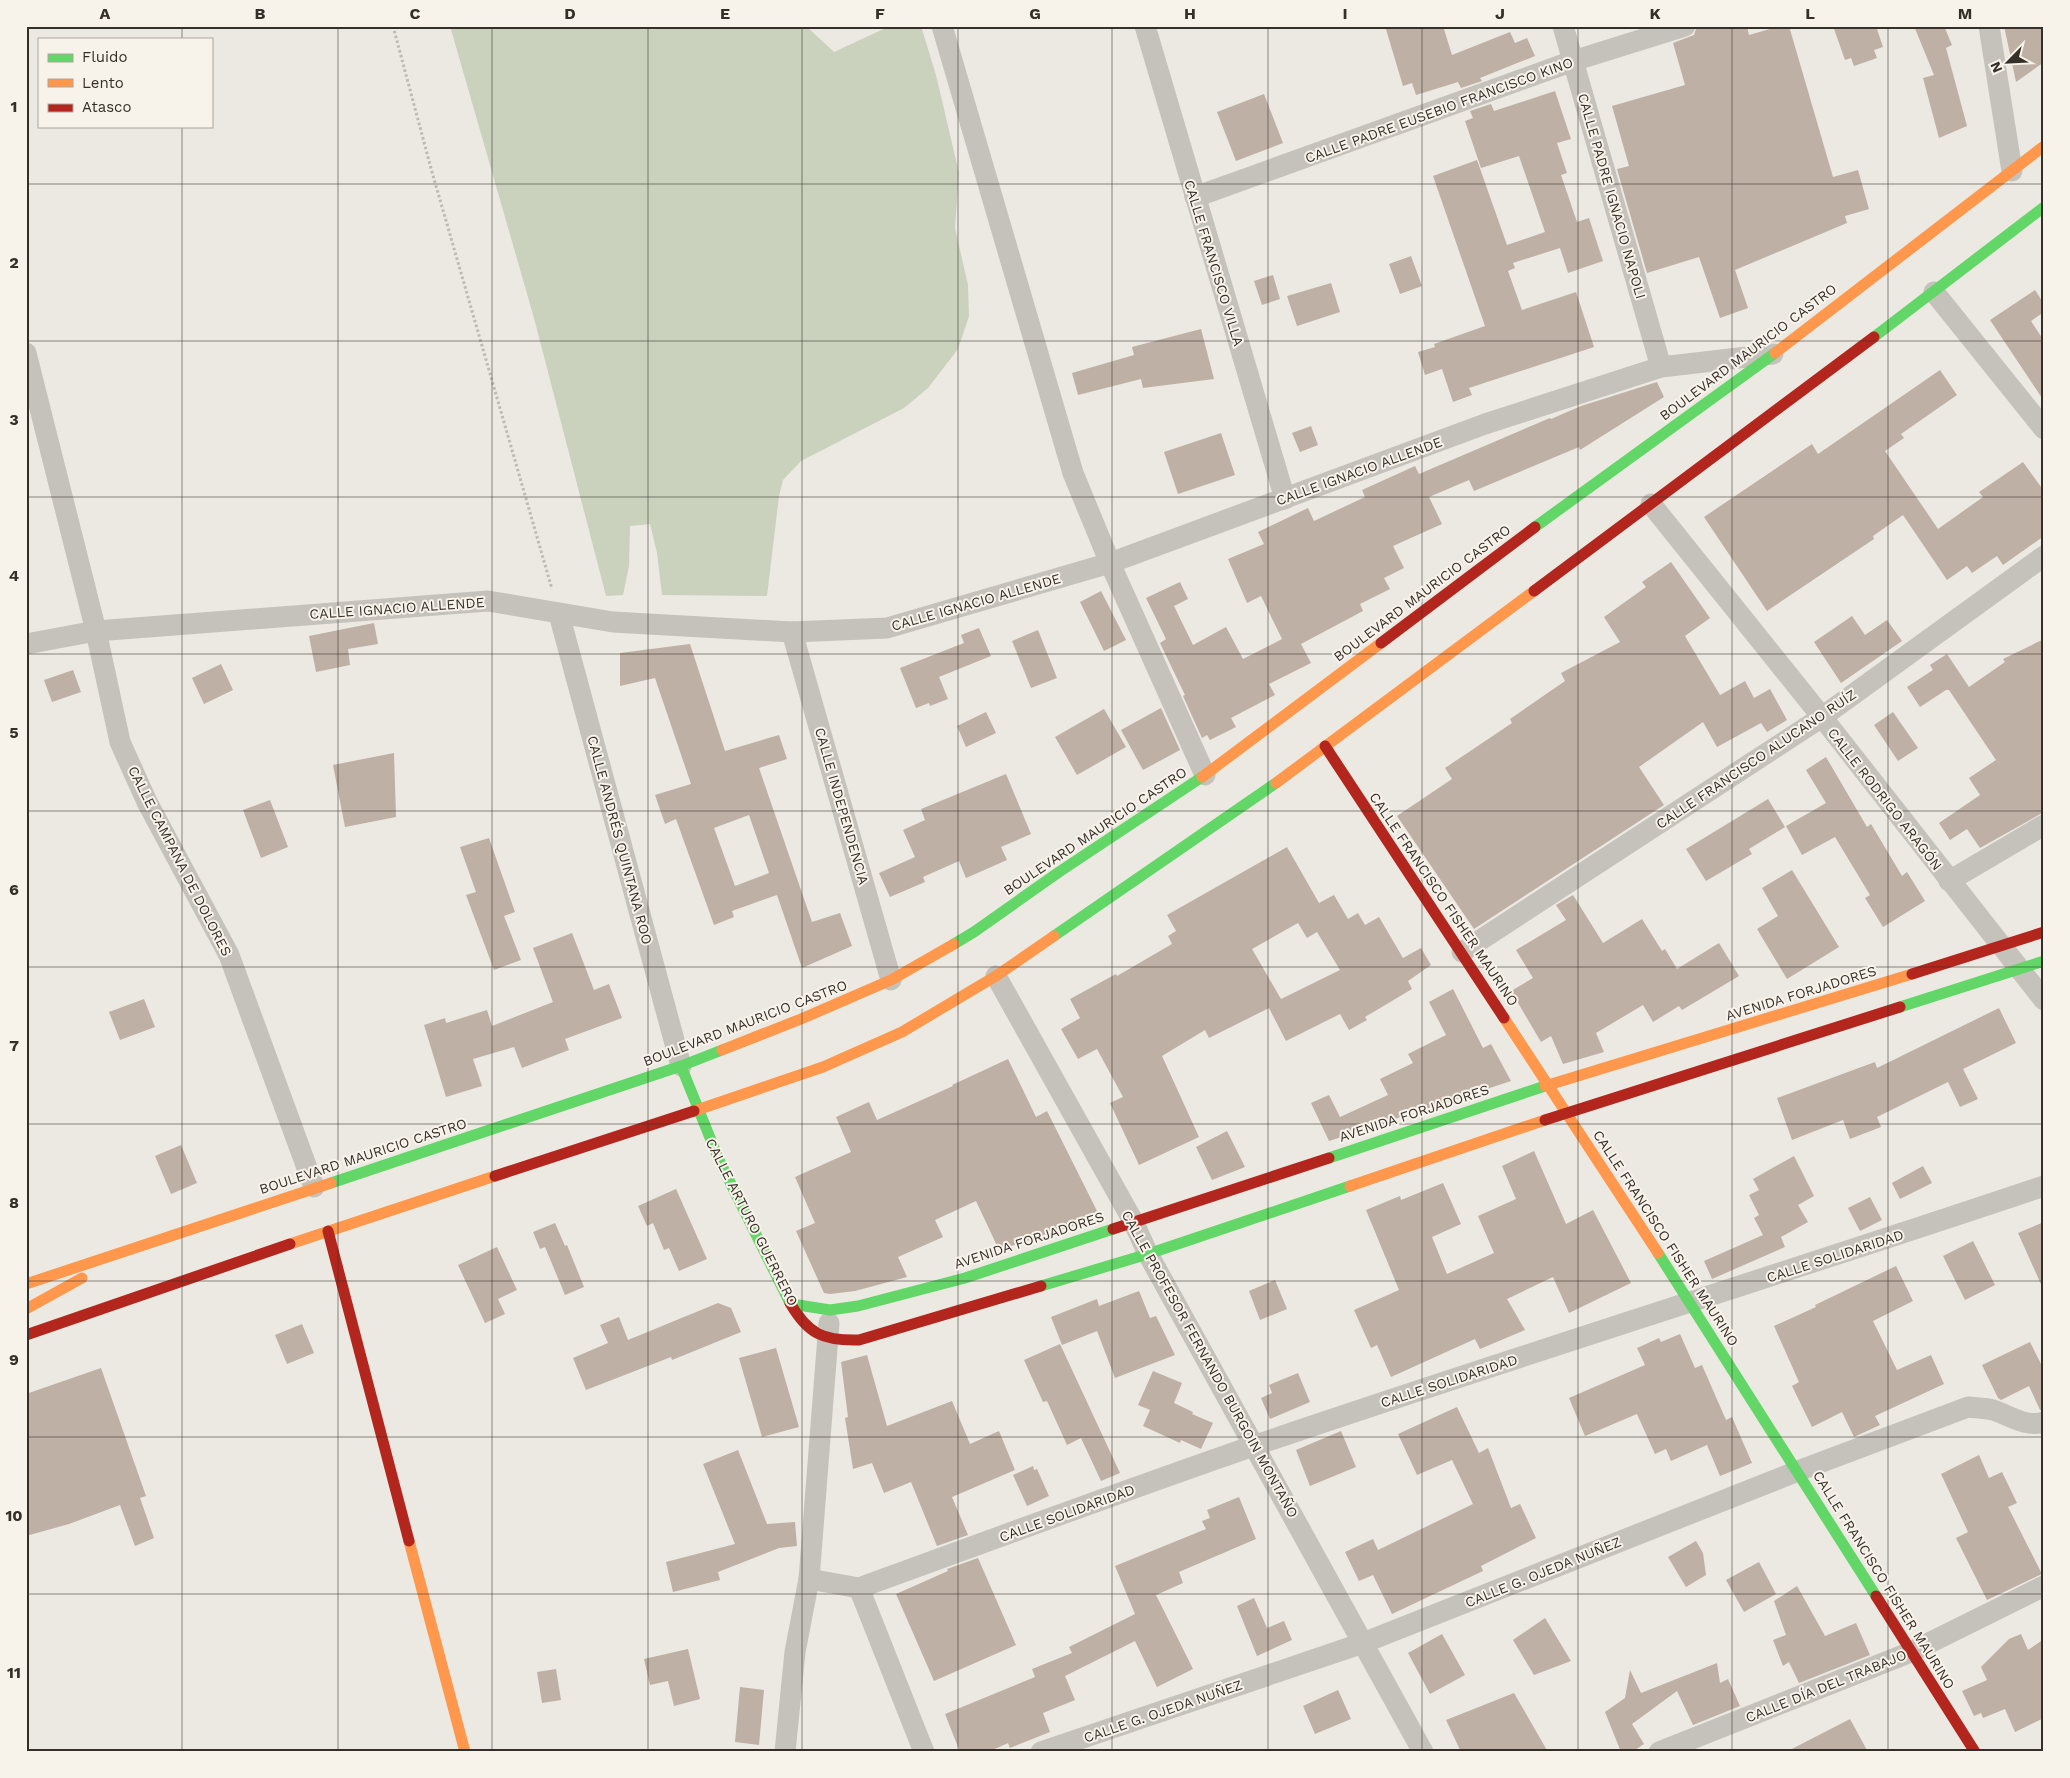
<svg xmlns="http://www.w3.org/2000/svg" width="2070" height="1778" viewBox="0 0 2070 1778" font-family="'Work Sans',sans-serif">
  <rect width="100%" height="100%" fill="#ece9e2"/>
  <!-- green -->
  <path fill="#cad1bd" d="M450 26H806L834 52 890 26H921L936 75 959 173 955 228 968 285 969 316 958 349 928 388 904 408 801 461 783 480 779 496 767 596 662 595 657 553 650 524 630 526 629 566 623 595 606 596 534 318Z"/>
  <!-- building -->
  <g fill="#beb0a5" fill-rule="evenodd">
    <path d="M1385 26H1443L1452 55 1510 32 1515 43 1527 38 1535 56 1480 78 1482 81 1461 88 1458 82 1416 95 1412 83 1403 86Z"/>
    <path d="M1697 26H1747L1749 35 1780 26H1789L1833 177 1858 170 1869 209 1845 216 1847 223 1735 270 1748 308 1720 318 1699 257 1647 273 1617 169 1629 166 1612 106 1685 85 1673 43 1694 35Z"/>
    <path d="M1833 26H1876L1883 47 1874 50 1877 58 1854 66 1851 58 1845 60Z"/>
    <path d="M1914 26H1944L1952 45 1946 48 1967 126 1939 138 1923 78 1934 75Z"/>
    <path d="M2004 26H2044V62L2016 82Z"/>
    <path d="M1555 91 1571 139 1557 143 1567 173 1561 175 1577 222 1589 218 1603 261 1568 273 1560 248 1513 263 1515 268 1508 271 1522 310 1576 292 1594 347 1469 388 1472 395 1453 402 1442 369 1425 375 1418 352 1435 347 1434 344 1485 326 1433 176 1477 160 1507 245 1545 232 1519 156 1481 168 1465 121 1473 118 1470 111 1491 104 1494 111Z"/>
    <path d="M1264 94 1283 143 1236 161 1217 112Z"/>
    <path d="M1411 256 1422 286 1400 294 1389 264Z"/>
    <path d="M1273 275 1280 299 1262 305 1254 281Z"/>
    <path d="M1331 283 1340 312 1297 326 1287 296Z"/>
    <path d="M2035 290 2044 304V312L2031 321 2044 341V401L1990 320Z"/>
    <path d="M1201 329 1214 379 1143 388 1141 379 1078 395 1072 373 1134 355 1132 347Z"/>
    <path d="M1940 370 1957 395 1901 434 1904 438 1885 451 1938 529 1983 497 1979 492 2023 462 2044 491V536L2003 565 1997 556 1972 573 1967 566 1947 580 1903 515 1873 536 1874 539 1767 611 1704 517 1812 444 1818 454Z"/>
    <path d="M1657 382 1664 397 1580 450 1579 447 1474 491 1469 480 1429 497 1442 524 1393 546 1404 568 1384 578 1390 589 1360 604 1363 611 1301 644 1311 663 1269 684 1275 695 1231 718 1236 727 1210 740 1207 735 1202 738 1183 696 1185 695 1160 643 1166 639 1146 598 1180 582 1188 599 1174 606 1193 645 1226 627 1243 659 1282 639 1261 596 1247 603 1228 559 1264 544 1258 532 1308 508 1314 521 1365 497 1362 490 1415 466 1419 474 1550 418 1551 419 1581 406Z"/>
    <path d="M1311 426 1318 445 1300 452 1292 433Z"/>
    <path d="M1221 433 1235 475 1178 494 1164 452Z"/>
    <path d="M1671 562 1710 618 1685 636 1720 695 1745 681 1754 698 1770 689 1787 720 1767 732 1761 723 1717 747 1703 722 1639 767 1664 805 1474 929 1397 816 1452 779 1445 768 1512 723 1510 719 1565 681 1561 673 1620 642 1604 617 1646 587 1642 582Z"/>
    <path d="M1101 591 1126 640 1104 651 1080 602Z"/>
    <path d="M1852 616 1865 635 1887 620 1902 641 1841 683 1814 642Z"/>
    <path d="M374 623 378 644 348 649 350 665 316 672 309 636Z"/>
    <path d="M979 628 991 656 939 677 948 699 930 706 929 703 916 708 900 668 964 643 961 635Z"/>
    <path d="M1038 630 1057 678 1031 688 1012 641Z"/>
    <path d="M2044 639V812L1980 848 1967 829 1950 840 1939 823 1980 795 1969 778 1996 760 1949 690H1946L1920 707 1907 687 1933 670 1930 665 1947 654 1969 687 2005 662 2003 659Z"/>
    <path d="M690 644 725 751 779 735 787 759 759 768 812 922 840 913 852 946 802 968 777 895 732 911 734 917 714 925 676 819 665 824 655 795 691 784 655 678 620 686V653ZM749 815 769 873 735 886 714 828Z"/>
    <path d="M221 664 233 690 204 704 192 678Z"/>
    <path d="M73 670 81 692 52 702 44 680Z"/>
    <path d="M1161 708 1180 750 1143 770 1121 730Z"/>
    <path d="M1104 709 1126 747 1077 775 1055 737Z"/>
    <path d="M986 712 996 733 966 747 957 726Z"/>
    <path d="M1893 712 1918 748 1898 761 1874 725Z"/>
    <path d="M394 753 396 817 345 827 333 765Z"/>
    <path d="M1826 757 1867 827 1871 824 1902 876 1907 872 1925 901 1883 927 1865 898 1870 895 1835 837 1802 855 1786 826 1826 803 1806 770Z"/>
    <path d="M1006 774 1031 834 1001 847 1007 860 966 878 959 861 923 877 925 882 890 897 879 873 915 857 903 830 925 820 921 809Z"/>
    <path d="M1768 799 1785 827 1749 849 1752 854 1706 881 1686 849Z"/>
    <path d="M270 800 288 847 261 858 243 810Z"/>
    <path d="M489 838 515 912 504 916 521 960 494 970 466 895 476 892 460 847Z"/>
    <path d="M1287 847 1319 903 1334 895 1348 919 1358 913 1365 925 1379 917 1403 958 1421 948 1431 965 1408 981 1412 989 1365 1017 1367 1020 1349 1030 1340 1014 1286 1041 1269 1008 1209 1038 1205 1030 1162 1056 1199 1137 1139 1165 1110 1103 1123 1097 1097 1049 1078 1059 1061 1029 1080 1018 1070 999 1116 974 1117 976 1172 944 1168 936 1176 931 1167 915ZM1298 923 1307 938 1317 932 1340 970 1281 999 1252 949Z"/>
    <path d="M1792 870 1839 947 1787 979 1757 929 1778 916 1762 888Z"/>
    <path d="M1573 895 1603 943 1642 919 1662 951 1665 949 1677 969 1719 943 1739 976 1682 1010 1679 1006 1653 1022 1643 1005 1596 1033 1604 1052 1563 1064 1551 1036 1541 1042 1511 991 1533 978 1516 950 1566 920 1556 905Z"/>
    <path d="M572 933 594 990 609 984 622 1018 565 1039 569 1050 522 1068 514 1047 473 1059 482 1086 446 1097 424 1025 445 1018 446 1023 487 1010 492 1026 553 1002 533 948Z"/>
    <path d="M1453 989 1483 1048 1491 1044 1511 1081 1417 1112 1416 1110 1391 1121 1329 1141 1311 1103 1329 1095 1340 1117 1388 1095 1380 1079 1413 1063 1408 1054 1446 1035 1429 1002Z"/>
    <path d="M144 999 155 1027 120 1040 109 1012Z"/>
    <path d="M1999 1008 2016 1043 1963 1069 1978 1099 1960 1107 1948 1082 1877 1117 1881 1127 1850 1139 1843 1120 1792 1140 1777 1098 1875 1062 1877 1068Z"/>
    <path d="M1008 1059 1036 1117 1047 1111 1100 1217 999 1250 976 1201 935 1220 943 1237 898 1257 907 1277 855 1291 830 1294 824 1293 796 1231 815 1223 795 1177 851 1152 836 1117 869 1102 877 1120 953 1086 952 1085Z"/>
    <path d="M1227 1131 1245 1167 1212 1180 1196 1147Z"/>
    <path d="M181 1145 197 1183 171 1194 155 1156Z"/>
    <path d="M1534 1151 1566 1224 1593 1210 1631 1283 1569 1313 1553 1277 1507 1299 1525 1330 1480 1349 1475 1339 1391 1377 1377 1345 1371 1348 1354 1310 1399 1290 1366 1210 1400 1196 1401 1200 1443 1183 1461 1224 1432 1237 1447 1274 1494 1253 1478 1216 1516 1199 1502 1166Z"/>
    <path d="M1794 1156 1814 1196 1798 1205 1808 1222 1781 1237 1785 1247 1712 1279 1704 1261 1763 1235 1754 1218 1759 1215 1749 1195 1759 1190 1753 1179Z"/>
    <path d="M1923 1166 1932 1183 1900 1199 1892 1183Z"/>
    <path d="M676 1189 707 1259 679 1271 669 1248 664 1250 653 1223 647 1226 638 1206Z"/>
    <path d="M1870 1197 1882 1220 1860 1231 1848 1208Z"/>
    <path d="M2044 1222V1291L2018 1233Z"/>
    <path d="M555 1223 565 1246 567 1245 584 1287 565 1295 545 1247 540 1249 533 1232Z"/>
    <path d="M1973 1241 1995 1285 1965 1300 1943 1256Z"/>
    <path d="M497 1247 517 1290 498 1299 505 1314 485 1323 458 1265Z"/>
    <path d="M1896 1266 1913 1301 1873 1321 1897 1370 1931 1355 1944 1384 1875 1416 1880 1425 1854 1437 1842 1412 1812 1427 1792 1386 1799 1382 1774 1326 1816 1307 1815 1305Z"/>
    <path d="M1275 1280 1287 1309 1260 1320 1249 1291Z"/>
    <path d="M1139 1291 1150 1318 1156 1316 1175 1355 1115 1378 1097 1331 1062 1345 1051 1317 1097 1299 1099 1306Z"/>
    <path d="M718 1303 731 1308 741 1332 672 1360 671 1357 586 1390 573 1358 608 1343 600 1325 619 1317 628 1340Z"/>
    <path d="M302 1324 314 1353 287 1364 275 1335Z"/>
    <path d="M1680 1334 1695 1368 1702 1365 1726 1420 1732 1417 1752 1463 1720 1476 1707 1445 1671 1461 1666 1449 1655 1454 1637 1414 1585 1436 1569 1398 1645 1365 1637 1348 1659 1338 1661 1342Z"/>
    <path d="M2030 1342 2044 1370V1410H2040L2029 1386 2001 1400 1998 1398 1982 1365Z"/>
    <path d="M1060 1344 1120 1473 1101 1481 1081 1438 1067 1445 1047 1401 1043 1402 1024 1360Z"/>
    <path d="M776 1348 799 1427 762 1437 739 1358Z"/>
    <path d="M867 1355 887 1426 952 1401 970 1444 999 1431 1015 1470 952 1497 968 1535 937 1546 911 1482 884 1493 872 1463 853 1469 845 1418 848 1417 841 1362Z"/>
    <path d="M101 1368 146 1496 140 1498 154 1538 135 1546 120 1505 69 1524 26 1536V1394Z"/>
    <path d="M1153 1371 1182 1383 1174 1403 1193 1412 1192 1414 1213 1423 1201 1449 1181 1440 1180 1443 1143 1426 1150 1410 1138 1405Z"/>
    <path d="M1298 1373 1310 1402 1270 1419 1261 1398 1272 1393 1269 1385Z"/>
    <path d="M1457 1407 1479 1453 1488 1448 1511 1508 1520 1504 1536 1538 1481 1566 1483 1571 1392 1614 1373 1575 1359 1581 1345 1552 1373 1539 1378 1550 1473 1504 1452 1460 1417 1475 1398 1434Z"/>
    <path d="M1341 1431 1356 1467 1310 1486 1296 1450Z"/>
    <path d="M738 1450 767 1524 795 1522 797 1546 779 1548 718 1572 720 1580 673 1592 666 1562 735 1544 703 1464Z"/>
    <path d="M1979 1455 1989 1478 2002 1472 2017 1503 2008 1507 2042 1574 1987 1600 1956 1538 1968 1532 1941 1474Z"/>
    <path d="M1033 1466 1034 1470 1037 1469 1049 1496 1027 1506 1013 1475Z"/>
    <path d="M1239 1497 1256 1539 1179 1572 1183 1583 1156 1595 1193 1669 1157 1687 1135 1641 1065 1676 1075 1700 1043 1713 1050 1732 1010 1748 1008 1743 988 1752H960L945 1714 1035 1677 1032 1669 1072 1653 1069 1647 1135 1614 1115 1566 1206 1529 1202 1521 1210 1518 1207 1510Z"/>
    <path d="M1696 1541 1703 1553 1706 1575 1686 1587 1668 1557Z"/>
    <path d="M978 1558 1016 1645 934 1681 896 1594 948 1571 947 1569Z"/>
    <path d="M1759 1562 1776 1594 1744 1612 1726 1580Z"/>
    <path d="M1797 1586 1825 1636 1856 1623 1870 1655 1799 1683 1789 1662 1783 1666 1773 1640 1786 1635 1774 1601Z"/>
    <path d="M1254 1598 1267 1628 1284 1621 1292 1640 1257 1656 1237 1606Z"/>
    <path d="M1545 1618 1571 1661 1534 1675 1513 1640Z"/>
    <path d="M1442 1634 1465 1675 1430 1694 1408 1653Z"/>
    <path d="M2021 1634 2028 1650 2044 1639V1718L2015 1732 2005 1709 1983 1718 1981 1713 1974 1716 1962 1691 1987 1680 1981 1667 2009 1639Z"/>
    <path d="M688 1649 700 1699 674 1706 668 1681 650 1685 644 1659Z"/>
    <path d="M1717 1663 1720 1683 1728 1679 1740 1706 1693 1725 1677 1691 1632 1724 1644 1744 1632 1752H1621L1605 1712 1625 1698 1630 1670 1641 1693Z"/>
    <path d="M556 1669 561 1700 542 1703 537 1672Z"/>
    <path d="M740 1687 764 1690 759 1745 735 1742Z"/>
    <path d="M1338 1690 1351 1719 1315 1734 1303 1706Z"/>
    <path d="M1514 1693 1548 1752H1461L1446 1720Z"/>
    <path d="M1850 1719 1868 1752H1786Z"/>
  </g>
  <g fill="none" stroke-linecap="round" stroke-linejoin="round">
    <!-- path -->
    <path stroke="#beb9b3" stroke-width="3" stroke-dasharray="2.5 2.5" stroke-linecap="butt" d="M393 26 432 172 552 589"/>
    <!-- street -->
    <g stroke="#c5c1bb" stroke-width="21">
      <path d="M942 26 1073 473 1110 563 1205 775"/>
      <path d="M1145 26 1285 499"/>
      <path d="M1563 26 1661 367"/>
      <path d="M1989 26 2012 171"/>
      <path d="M1195 197 1573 61 1685 26"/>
      <path d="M1934 292 2044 429"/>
      <path d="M26 353 96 631 120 742 147 802 229 955 314 1187"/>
      <path d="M1651 504 1822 717 2044 1000"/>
      <path d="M559 614 681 1066"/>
      <path d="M792 632 891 980"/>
      <path d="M26 644 96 631 488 601 613 622 792 632 887 628 1110 563 1485 424 1661 367 1773 354"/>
      <path d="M1949 881 2044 825"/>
      <path d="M1462 952 1822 717 2044 556"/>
      <path d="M996 976 1133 1221 1148 1254 1423 1752"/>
      <path d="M809 1579 859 1588C991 1540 1123 1491 1256 1445 1517 1356 1782 1274 2044 1186"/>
      <path d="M859 1588 924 1752"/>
      <path d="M785 1752 795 1652 809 1579 829 1323"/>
      <path d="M1041 1752 1363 1643 1798 1471 1968 1407C1976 1408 1985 1408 1993 1410 2009 1415 2026 1428 2044 1422"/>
      <path d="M1659 1752 1911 1652 2044 1586"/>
    </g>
    <!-- fast -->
    <g stroke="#63d668" stroke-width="11">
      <path d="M1874 337 2044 207"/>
      <path d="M1535 527 1775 353"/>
      <path d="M1054 936 1276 783"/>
      <path d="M954 944 974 932 1059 872 1202 777"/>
      <path d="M1900 1007 2044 961"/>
      <path d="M681 1066 719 1160 790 1303"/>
      <path d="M1329 1158 1545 1086"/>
      <path d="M331 1183 681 1066 722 1050"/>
      <path d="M1658 1253 1876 1596"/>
      <path d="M1041 1286 1148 1254 1350 1186"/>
      <path d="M792 1304 830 1310 858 1306 965 1278 1113 1229"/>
    </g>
    <!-- slow -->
    <g stroke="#ff974d" stroke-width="11">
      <path d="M1775 353 2044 146"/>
      <path d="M1202 777 1381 643"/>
      <path d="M1276 783 1534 591"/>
      <path d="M1504 1018 1658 1253"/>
      <path d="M722 1050 801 1019 891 980 954 944"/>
      <path d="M1545 1086 1912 974"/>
      <path d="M694 1111 823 1067 902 1032 996 976 1054 936"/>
      <path d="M1350 1186 1545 1120"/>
      <path d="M290 1244 495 1176"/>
      <path d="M26 1284 331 1183"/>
      <path d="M26 1309 82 1278"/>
      <path d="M409 1541 465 1752"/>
    </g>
    <!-- jam -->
    <g stroke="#b3261e" stroke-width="11">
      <path d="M1534 591 1874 337"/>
      <path d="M1381 643 1535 527"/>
      <path d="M1325 746 1504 1018"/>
      <path d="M1912 974 2044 932"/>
      <path d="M1545 1120 1900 1007"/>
      <path d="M495 1176 694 1111"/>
      <path d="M1113 1229 1329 1158"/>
      <path d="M328 1231 409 1541"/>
      <path d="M790 1303C808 1334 823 1341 859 1340L1041 1286"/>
      <path d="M26 1335 290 1244"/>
      <path d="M1876 1596 1975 1752"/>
    </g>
  </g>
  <!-- grid -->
  <path fill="none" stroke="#352f29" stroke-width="1" stroke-opacity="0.55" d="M182 26V39M338 26V1752M492 26V1752M648 26V1752M802 26V1752M958 26V1752M1112 26V1752M1268 26V1752M1422 26V1752M1578 26V1752M1732 26V1752M1888 26V1752M182 126V1752M26 184H2044M26 341H2044M26 497H2044M26 654H2044M26 811H2044M26 967H2044M26 1124H2044M26 1281H2044M26 1437H2044M26 1594H2044"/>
  <g text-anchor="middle" stroke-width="4" stroke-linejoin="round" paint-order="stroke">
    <!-- street labels -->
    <g font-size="14" fill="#352f29" stroke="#f8f3ea">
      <text transform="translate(1439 110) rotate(-20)" y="5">CALLE PADRE EUSEBIO FRANCISCO KINO</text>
      <text transform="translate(1612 196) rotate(74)" y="5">CALLE PADRE IGNACIO NAPOLI</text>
      <text transform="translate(1214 263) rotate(73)" y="5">CALLE FRANCISCO VILLA</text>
      <text transform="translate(1748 352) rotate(-37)" y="5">BOULEVARD MAURICIO CASTRO</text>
      <text transform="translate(1359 471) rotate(-20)" y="5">CALLE IGNACIO ALLENDE</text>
      <text transform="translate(1422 593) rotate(-37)" y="5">BOULEVARD MAURICIO CASTRO</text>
      <text transform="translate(976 602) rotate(-16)" y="5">CALLE IGNACIO ALLENDE</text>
      <text transform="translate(397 608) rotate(-4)" y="5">CALLE IGNACIO ALLENDE</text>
      <text transform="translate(1756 759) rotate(-34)" y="5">CALLE FRANCISCO ALUCANO RUÍZ</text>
      <text transform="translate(1885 799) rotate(52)" y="5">CALLE RODRIGO ARAGÓN</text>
      <text transform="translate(842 806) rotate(74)" y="5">CALLE INDEPENDENCIA</text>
      <text transform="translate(1095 831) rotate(-34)" y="5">BOULEVARD MAURICIO CASTRO</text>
      <text transform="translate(620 840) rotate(75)" y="5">CALLE ANDRÉS QUINTANA ROO</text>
      <text transform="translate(180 861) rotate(63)" y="5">CALLE CAMPANA DE DOLORES</text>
      <text transform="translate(1444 899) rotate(56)" y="5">CALLE FRANCISCO FISHER MAURINO</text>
      <text transform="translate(1801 993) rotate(-17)" y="5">AVENIDA FORJADORES</text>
      <text transform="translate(745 1023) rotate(-21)" y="5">BOULEVARD MAURICIO CASTRO</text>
      <text transform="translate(1414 1113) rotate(-18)" y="5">AVENIDA FORJADORES</text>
      <text transform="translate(363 1156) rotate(-18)" y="5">BOULEVARD MAURICIO CASTRO</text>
      <text transform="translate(752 1222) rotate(63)" y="5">CALLE ARTURO GUERRERO</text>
      <text transform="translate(1666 1238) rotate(57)" y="5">CALLE FRANCISCO FISHER MAURINO</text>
      <text transform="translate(1029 1240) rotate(-18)" y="5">AVENIDA FORJADORES</text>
      <text transform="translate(1835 1256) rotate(-18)" y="5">CALLE SOLIDARIDAD</text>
      <text transform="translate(1210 1364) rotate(61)" y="5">CALLE PROFESOR FERNANDO BURGOIN MONTAÑO</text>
      <text transform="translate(1449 1381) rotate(-18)" y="5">CALLE SOLIDARIDAD</text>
      <text transform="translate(1067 1513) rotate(-20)" y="5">CALLE SOLIDARIDAD</text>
      <text transform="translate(1543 1572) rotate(-22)" y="5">CALLE G. OJEDA NUÑEZ</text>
      <text transform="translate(1884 1580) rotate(58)" y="5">CALLE FRANCISCO FISHER MAURINO</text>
      <text transform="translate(1826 1686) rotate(-22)" y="5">CALLE DÍA DEL TRABAJO</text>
      <text transform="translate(1163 1711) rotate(-19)" y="5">CALLE G. OJEDA NUÑEZ</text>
    </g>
  </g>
  <!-- border -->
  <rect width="2070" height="1778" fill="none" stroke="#f8f3ea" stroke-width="55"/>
  <!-- legend -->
  <rect x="38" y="38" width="175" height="90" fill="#f8f3ea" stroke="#aaa59d"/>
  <rect x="48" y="54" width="25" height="8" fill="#63d668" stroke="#aaa59d"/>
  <text x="82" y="62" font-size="15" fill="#352f29">Fluido</text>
  <rect x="48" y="79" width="25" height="8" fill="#ff974d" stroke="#aaa59d"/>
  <text x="82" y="88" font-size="15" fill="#352f29">Lento</text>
  <rect x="48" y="104" width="25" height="8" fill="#b3261e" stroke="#aaa59d"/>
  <text x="82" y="112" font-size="15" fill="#352f29">Atasco</text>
  <!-- north arrow -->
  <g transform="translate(2008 62) rotate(246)" stroke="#f8f3ea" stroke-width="4" paint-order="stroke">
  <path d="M0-4L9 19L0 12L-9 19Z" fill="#352f29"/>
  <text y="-8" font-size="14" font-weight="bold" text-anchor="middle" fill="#352f29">N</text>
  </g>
  <rect x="28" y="28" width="2014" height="1722" fill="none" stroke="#352f29" stroke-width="2"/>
  <g font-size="16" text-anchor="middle" font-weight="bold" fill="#352f29">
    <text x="105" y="19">A</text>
    <text x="260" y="19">B</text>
    <text x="415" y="19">C</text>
    <text x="570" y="19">D</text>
    <text x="725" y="19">E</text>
    <text x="880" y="19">F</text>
    <text x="1035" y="19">G</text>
    <text x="1190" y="19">H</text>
    <text x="1345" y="19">I</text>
    <text x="1500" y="19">J</text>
    <text x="1655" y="19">K</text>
    <text x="1810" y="19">L</text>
    <text x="1965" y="19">M</text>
    <text x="14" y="112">1</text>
    <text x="14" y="268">2</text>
    <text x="14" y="425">3</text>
    <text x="14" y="581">4</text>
    <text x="14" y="738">5</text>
    <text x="14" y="895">6</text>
    <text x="14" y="1051">7</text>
    <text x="14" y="1208">8</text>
    <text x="14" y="1365">9</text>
    <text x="14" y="1521">10</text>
    <text x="14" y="1678">11</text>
  </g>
</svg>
